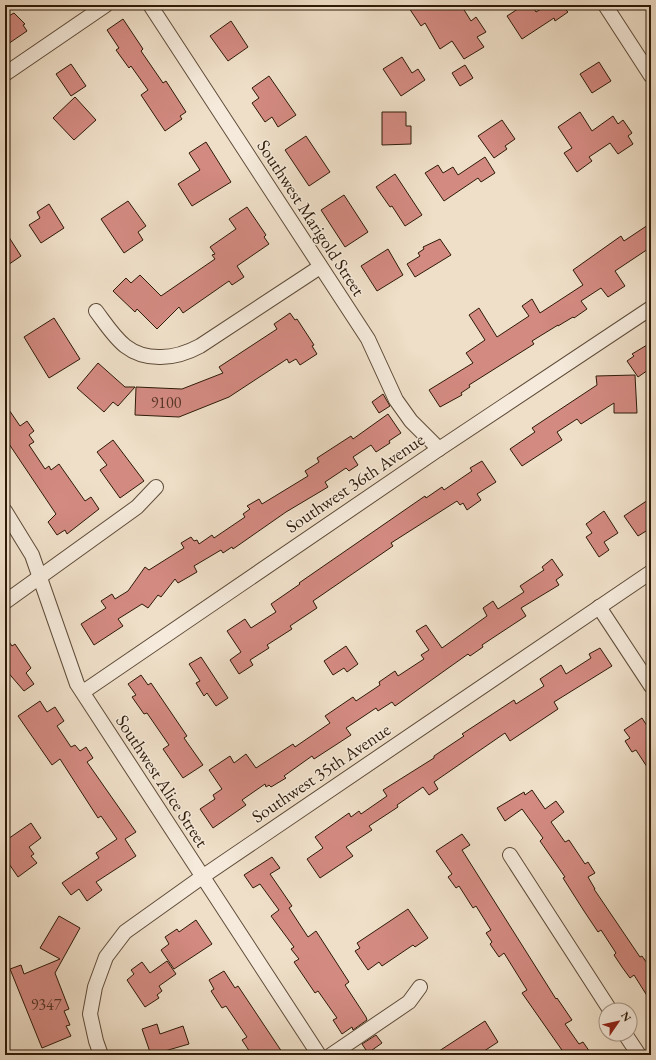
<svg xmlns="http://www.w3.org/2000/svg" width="656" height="1060" viewBox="0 0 656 1060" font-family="'EB Garamond',serif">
  <rect width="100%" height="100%" fill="#efdfc8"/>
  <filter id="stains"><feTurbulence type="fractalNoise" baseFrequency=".005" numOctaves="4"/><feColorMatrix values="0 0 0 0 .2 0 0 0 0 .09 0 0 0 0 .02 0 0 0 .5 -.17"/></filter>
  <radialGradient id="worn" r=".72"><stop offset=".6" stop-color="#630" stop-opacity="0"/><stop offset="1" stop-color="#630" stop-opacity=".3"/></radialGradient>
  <!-- building -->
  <g fill="#d38a81" stroke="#2e1a08">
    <path d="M407 5H461L471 21 476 17 486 32 477 37 484 47 464 59 452 41 440 49 425 23 421 26Z"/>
    <path d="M524 5H532L536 12 546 6 545 5H573L566 10 568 12 555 21 554 18 522 39 507 16Z"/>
    <path d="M14 13 25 24 23 25 27 31 5 46V18Z"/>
    <path d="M123 19 143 49 141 51 163 83 166 81 186 112 180 116 182 119 165 131 141 95 148 90 131 66 129 68 116 50 119 48 107 30Z"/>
    <path d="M231 21 248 47 228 61 210 36Z"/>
    <path d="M402 57 412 73 418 69 425 80 401 96 383 69Z"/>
    <path d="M599 62 611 81 592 93 580 74Z"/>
    <path d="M71 64 86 86 71 96 56 74Z"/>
    <path d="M465 65 473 78 460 86 452 73Z"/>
    <path d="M269 76 296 115 278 127 272 117 265 122 252 103 259 98 252 88Z"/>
    <path d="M75 97 96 120 74 140 53 118Z"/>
    <path d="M382 112H406V126H411V144L382 145Z"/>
    <path d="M580 112 592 131 613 116 618 124 623 120 632 133 628 136 633 144 618 154 610 143 589 157 592 161 577 172 564 153 572 148 558 127Z"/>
    <path d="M502 120 515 139 505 146 507 149 494 158 478 136Z"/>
    <path d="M306 136 330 172 309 186 285 150Z"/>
    <path d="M206 142 231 182 192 206 178 184 200 170 189 153Z"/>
    <path d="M485 157 495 173 481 182 478 178 444 201 425 173 438 165 443 173 453 167 458 175Z"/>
    <path d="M395 174 422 215 405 226 392 206 390 207 376 187Z"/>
    <path d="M344 195 368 232 345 247 321 210Z"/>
    <path d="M128 201 146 226 138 232 143 240 124 253 101 219Z"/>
    <path d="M49 204 64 228 41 243 29 225 40 218 37 212Z"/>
    <path d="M247 207 266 235 264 237 269 244 237 266 244 277 232 285 229 281 183 313 179 307 157 329 137 309 135 312 113 291 126 278 131 283 140 275 161 296 215 259 212 255 215 254 210 247 236 229 229 219Z"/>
    <path d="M651 223V247L615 271 625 286 608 297 601 288 581 301 587 309 574 318 573 317 558 326V325L532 341 534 344 469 385 470 387 461 393 462 395 440 407 429 390 473 363 466 353 485 340 469 315 479 308 497 337 529 316 522 306 532 299 540 313 583 285 573 270 621 236 624 241Z"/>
    <path d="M5 231 21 256 5 267Z"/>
    <path d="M440 239 451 255 415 277 407 264 420 256 418 253 424 249 423 247Z"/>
    <path d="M388 249 403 275 377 291 361 266Z"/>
    <path d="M290 313 295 320 297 319 314 345 312 346 317 354 300 365 296 359 289 363 287 359 229 397 179 417 135 415 136 387 182 389 223 373 219 367 277 329 274 324Z"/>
    <path d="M54 318 80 359 49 378 24 337Z"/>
    <path d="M647 345 651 351V368L638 377 627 361 634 356 632 354Z"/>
    <path d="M98 363 125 387H135L118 406 113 402 104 412 77 388Z"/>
    <path d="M635 375 637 413H614V403L581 424 577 419 557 432 562 440 522 466 510 449 535 432 532 428 597 385 596 376Z"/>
    <path d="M383 394 390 406 379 413 372 402Z"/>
    <path d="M5 404 20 426 27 421 34 431 29 435 34 442 29 445 45 469 49 466 51 470 59 464 85 501 91 497 99 509 67 534 65 530 57 535 48 522 56 514 5 438Z"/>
    <path d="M388 414 401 433 389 441 390 443 376 452 371 445 353 457 358 465 349 471 346 468 325 482 328 487 286 512 233 549 232 547 223 553 221 550 194 566 197 572 178 583 175 579 161 597 158 595 148 608 142 604 118 619 123 626 94 645 81 624 106 608 101 601 112 594 115 599 128 591 145 567 149 570 184 548 181 543 191 537 194 541 197 540 199 544 212 535 214 538 245 517 243 514 250 509 247 506 259 499 262 504 308 476 305 471 319 462 317 458 351 436 353 439Z"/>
    <path d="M113 440 144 481 120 498 100 470 107 465 97 452Z"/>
    <path d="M482 461 496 482 477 494 481 500 467 510 463 503 460 505 457 501 391 543 393 546 313 601 317 608 290 626 292 629 267 645 269 648 250 660 253 665 239 674 230 660 241 652 227 631 245 619 251 628 276 612 271 604 300 584 299 583 425 496 426 498 442 487 444 490 472 471 470 468Z"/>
    <path d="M651 498V528L638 536 624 516Z"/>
    <path d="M604 511 618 533 604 542 609 550 599 557 586 537 592 533 586 524Z"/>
    <path d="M552 559 563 575 556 580 559 585 521 608 526 616 482 645 483 647 470 656 468 654 395 706 392 702 378 711 376 708 346 728 351 735 314 759 312 756 284 776 286 778 271 787 269 785 266 787 265 784 242 800 246 805 213 828 200 809 215 799 213 795 222 789 209 770 230 756 234 763 246 754 256 768 293 744 295 747 330 723 325 716 353 697 356 701 380 685 379 682 395 671 398 676 424 659 421 655 429 650 416 631 426 625 442 648 487 616 483 608 493 601 498 609 524 592 520 586 544 570 542 567Z"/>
    <path d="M5 636 12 646 15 644 31 668 26 673 34 684 24 691 5 669Z"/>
    <path d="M346 646 358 664 347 672 344 668 333 675 324 661Z"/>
    <path d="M600 648 612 666 554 702 558 709 510 741 505 733 434 782 438 789 429 795 423 787 397 805 398 807 369 826 372 830 346 847 353 856 320 878 307 859 323 848 315 837 349 813 351 817 359 811 361 814 387 796 383 790 434 758V756L464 736 462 734 514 700 516 704 544 686 540 679 561 665 566 674 591 658 589 654Z"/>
    <path d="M201 657 228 698 216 706 207 693 204 696 196 683 200 681 189 664Z"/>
    <path d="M141 675 148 685 151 683 187 736 184 738 203 765 183 778 163 749 169 745 147 713 144 714 132 697 136 695 128 684Z"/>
    <path d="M40 701 47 712 55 707 64 721 57 726 71 747 75 745 80 751 86 747 93 758 87 762 136 832 125 839 136 856 96 882 102 890 87 901 79 889 71 895 62 883 99 858 96 853 117 839 101 816 98 818 60 759 52 765 18 716Z"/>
    <path d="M642 718 651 732V773L636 750 632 752 625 741 630 738 624 730Z"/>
    <path d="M532 790 545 809 556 801 564 812 551 822 565 842 569 840 585 864 588 862 595 873 588 877 595 889H594L640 957 642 956 651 969V1002L634 975 630 978 622 967 614 955 616 953 601 930 598 932 584 911 563 878 565 877 540 841 543 838 522 809 505 821 497 808 524 792 525 795Z"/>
    <path d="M31 823 41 838 29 847 34 854 31 856 37 863 18 877 5 858V841Z"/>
    <path d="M462 834 470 845 462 850 556 999 557 998 572 1020 565 1024 579 1044 583 1042 592 1055H561L564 1053 522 993 527 990 504 953 499 957 490 944 492 942 486 933 491 930 476 906 473 908 459 886 456 888 448 877 452 874 436 851Z"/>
    <path d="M272 857 280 868 270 874 292 906 289 908 308 937 316 931 349 982 345 985 366 1017 367 1020 353 1030 352 1027 342 1034 333 1020 337 1018 318 991 315 993 294 962 299 959 291 949 294 947 271 916 279 910 260 884 253 888 244 875Z"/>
    <path d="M408 909 428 938 415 947 413 945 382 966 379 962 368 970 355 951 360 948 357 943Z"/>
    <path d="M59 916 80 928 55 973 69 1009 64 1011 70 1025 66 1026 71 1036 42 1048 10 969 21 965 24 974 60 959 40 948Z"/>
    <path d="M196 920 212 944 174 969 161 950 169 944 165 937 177 929 179 932Z"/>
    <path d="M167 961 176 974 159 986 162 991 157 995 159 998 145 1007 127 980 134 974 131 970 142 962 150 973Z"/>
    <path d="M224 971 235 988 238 986 284 1055H252L242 1040 247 1037 226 1006 222 1008 211 991 214 989 209 980Z"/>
    <path d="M485 1021 498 1042 478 1055H433Z"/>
    <path d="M157 1024 160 1034 183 1026 189 1044 151 1055 142 1029Z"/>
    <path d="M376 1035 382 1043 368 1053 362 1044Z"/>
  </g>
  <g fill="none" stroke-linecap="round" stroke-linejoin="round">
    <defs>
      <g id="street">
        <path d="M150 5 368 339 396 400 411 421 439 449"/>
        <path d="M605 5 651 76"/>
        <path d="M5 74 106 5"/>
        <path d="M96 311C114 335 126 358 161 357 175 357 187 353 200 346L320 267"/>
        <path d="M5 511 32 555 77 684 319 1055"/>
        <path d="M5 602 137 507 156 487"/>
        <path d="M599 607 651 686"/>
        <path d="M83 692 439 449 651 308"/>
        <path d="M510 855 610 1010"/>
        <path d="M625 1034 639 1055"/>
        <path d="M101 1055 96 1041 90 1014 95 987 106 957 125 932 202 877 651 572"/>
        <path d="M331 1055 409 1002 420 987"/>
      </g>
    </defs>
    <!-- street casing -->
    <use href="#street" stroke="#5e4b38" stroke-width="16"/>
    <!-- street -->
    <use href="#street" stroke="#f5eadb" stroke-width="14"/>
  </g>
  <g text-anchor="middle" stroke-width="3" stroke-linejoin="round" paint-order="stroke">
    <!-- number labels -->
    <g font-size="16" fill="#573626">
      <text x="166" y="408">9100</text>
      <text x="46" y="1010">9347</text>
    </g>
    <!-- street labels -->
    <g font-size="18" fill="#2e1a08" stroke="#f5eadb">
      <text transform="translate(311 218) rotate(57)" y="6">Southwest Marigold Street</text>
      <text transform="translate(355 483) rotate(-34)" y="6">Southwest 36th Avenue</text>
      <text transform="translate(321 773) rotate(-34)" y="6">Southwest 35th Avenue</text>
      <text transform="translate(162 781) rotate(57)" y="6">Southwest Alice Street</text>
    </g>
  </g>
  <!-- margin -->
  <rect width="656" height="1060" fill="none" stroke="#efdfc8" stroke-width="20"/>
  <rect x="6" y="6" width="644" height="1048" fill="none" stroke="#2e1a08" stroke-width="2"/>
  <rect x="10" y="10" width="636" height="1040" fill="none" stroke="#2e1a08"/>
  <!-- north arrow -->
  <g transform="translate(618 1022) rotate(56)"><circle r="19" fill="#f5eadb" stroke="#a59787"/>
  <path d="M0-3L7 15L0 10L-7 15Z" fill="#8f2418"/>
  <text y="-6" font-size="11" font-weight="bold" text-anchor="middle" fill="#2e1a08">N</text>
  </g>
  <rect width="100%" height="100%" filter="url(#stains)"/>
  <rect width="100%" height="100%" fill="url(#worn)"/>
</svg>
